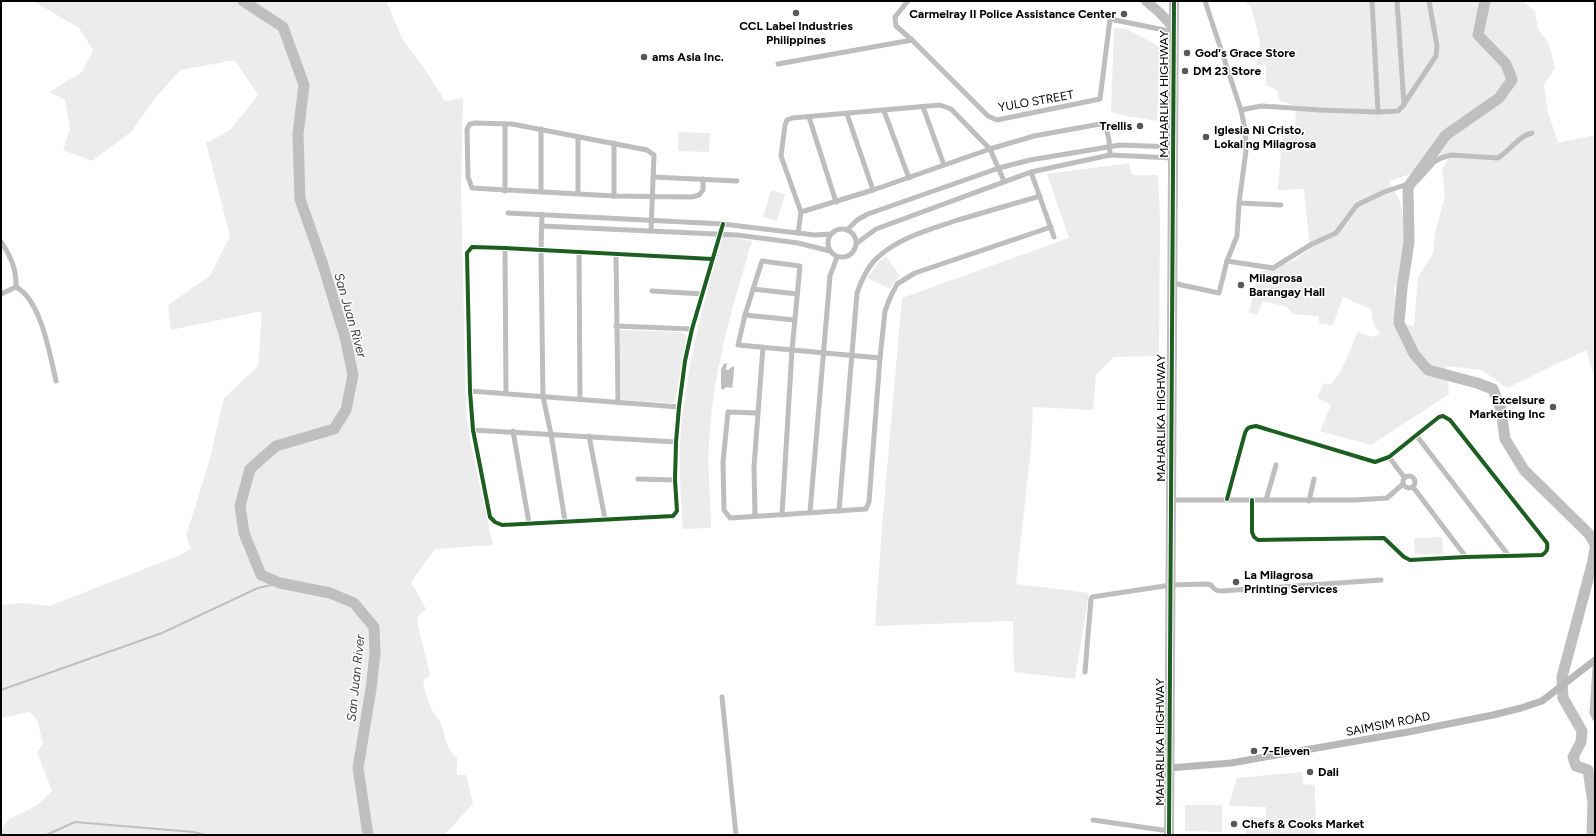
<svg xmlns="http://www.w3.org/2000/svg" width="1596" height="836" viewBox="0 0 1596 836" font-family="Figtree,sans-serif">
  <rect width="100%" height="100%" fill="#fff"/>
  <!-- green -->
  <g fill="#ececec" fill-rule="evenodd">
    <path d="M33 1H386L403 40 426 71 445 101 463 98 461 189 466 410 470 441 493 545 435 549 411 582 426 609 419 615 417 621 430 675 423 681C425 690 427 700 431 708 433 713 438 717 440 722 447 737 443 745 457 758V775H466L473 804 444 835H1V829L9 819 36 806 52 791 37 752 43 744 38 722 30 712 1 718V605L23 603 49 606 178 556 191 549 186 536 209 462 224 398 258 366 262 311 171 330 168 305 210 276 230 236 206 143 230 130 258 95 235 60 180 70 157 96 131 132 92 161 63 150 70 129 65 100 49 92 82 72 93 50 79 28Z"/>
    <path d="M1243 1H1522L1535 11 1538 29 1549 44 1555 68 1544 85 1548 112 1558 143 1595 135V380L1586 350 1507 388 1482 370 1446 366 1449 394 1371 445 1320 431 1331 405 1317 397 1324 383 1330 385 1340 373 1358 332 1372 337 1380 334 1373 323 1371 309 1343 297 1333 325 1320 324 1318 316 1293 314 1287 307 1263 301 1257 315 1249 313 1258 273 1295 260 1310 249 1304 189 1278 190 1282 135H1295L1296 106 1280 101 1277 90 1266 85V65H1256L1260 42 1251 6ZM1450 156 1442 170 1445 195 1435 234 1433 253 1418 277 1414 326 1399 323 1394 289 1404 272 1409 242 1400 201 1389 181 1420 171Z"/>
    <path d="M1115 28 1127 29 1160 47 1157 121 1126 116 1111 112 1114 30Z"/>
    <path d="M678 132 710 133 709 152 678 151Z"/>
    <path d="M1129 163 1132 175H1158L1160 220 1159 356 1114 357 1096 375 1093 410 1033 407 1031 449 1016 584 1089 593 1075 679 1014 672 1013 621 875 626 882 526 902 298 1069 238 1047 174Z"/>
    <path d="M771 190 785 194 777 221 763 217Z"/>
    <path d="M723 236 752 241C732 307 713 373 709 442 707 470 711 500 711 528L683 529C681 500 679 470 680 441 685 370 703 304 723 236Z"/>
    <path d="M886 256 900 276 893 283 890 289 867 278 878 263Z"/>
    <path d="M622 330 681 332 685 335 687 338 675 402 672 403 623 400 621 397 619 331Z"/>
    <path d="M1442 537 1443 554H1415L1414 538Z"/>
    <path d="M1302 772 1303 784 1315 785 1316 835H1246V817L1266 818V807L1229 806 1237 778Z"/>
    <path d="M1185 805H1222V832L1185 831Z"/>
  </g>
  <!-- water -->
  <path fill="#bfbfbf" d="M727 363 726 370H728L733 366 734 368C734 371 733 386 732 388L726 387 723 390 721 388V369L724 364Z"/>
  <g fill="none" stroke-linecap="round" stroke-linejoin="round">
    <!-- stream -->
    <g stroke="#bfbfbf" stroke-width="2">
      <path d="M1 690 162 633 258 588 280 583"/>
      <path d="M46 835 75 822 193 832 206 835"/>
    </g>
    <!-- river -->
    <g stroke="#bfbfbf" stroke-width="11">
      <path d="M243 1 283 27 304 85 298 134 300 199 322 262 345 337 353 375 346 410 334 429 276 446 250 469 240 506 244 533 261 575 280 583 330 593 354 603 374 627 375 653 371 689 358 768 368 835"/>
      <path d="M1485 1 1478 35 1506 64 1512 80 1499 98 1446 135 1408 187 1409 242 1402 288 1399 323 1414 354 1428 370 1477 383 1493 389 1501 409 1505 439 1524 470 1589 534 1595 544"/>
      <path d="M1592 835 1593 803 1588 770 1576 766 1573 757 1581 742 1582 731 1563 698 1562 677 1593 561 1595 548"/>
    </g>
    <!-- street -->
    <g stroke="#bebebe" stroke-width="5">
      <path d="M908 1 895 17 896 26 912 40 988 116 997 120 1100 99 1110 19 1174 32"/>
      <path d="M1372 1 1378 112"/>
      <path d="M1397 1 1404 105"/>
      <path d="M778 64 912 40"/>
      <path d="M923 107 944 165"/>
      <path d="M1241 110 1261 106 1320 110 1378 112 1398 111 1402 107 1436 56 1437 46 1429 1"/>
      <path d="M884 111 909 178"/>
      <path d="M847 114 873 190"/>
      <path d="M809 117 836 202"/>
      <path d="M505 124V191"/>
      <path d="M541 129V192"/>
      <path d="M578 137V193"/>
      <path d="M1031 172 1054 237"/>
      <path d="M653 177 737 181"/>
      <path d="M614 196V143"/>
      <path d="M1239 203 1281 205"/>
      <path d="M801 212 873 190 990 149 1034 136 1100 124 1106 127 1109 140 1110 155"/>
      <path d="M508 213 723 224 815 235 831 234"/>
      <path d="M542 214 541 249 543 397 551 434 565 521"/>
      <path d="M542 226 737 235 798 243 830 251"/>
      <circle cx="842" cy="243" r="14"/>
      <path d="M847 230 857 220 868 214 999 168 1030 160 1120 145 1174 147"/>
      <path d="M651 231 654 155 647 150 512 124 475 123 470 124 467 129 468 177 472 188 614 196 692 197 699 195 703 190V179"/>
      <path d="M798 233 801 212 781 156 785 125 787 120 792 118 940 105 951 109 990 149 1004 181"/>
      <path d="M1 242C11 256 17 270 16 287"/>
      <path d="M857 243 876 229 1031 172 1110 155 1173 158"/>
      <path d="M505 248 506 394"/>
      <path d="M579 251 580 400"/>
      <path d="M616 253 618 403"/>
      <path d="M712 259 505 248 472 247 467 253 470 391 473 430 490 517 495 522 502 525 673 516 677 511 675 480 676 442 679 407 685 361 692 329 723 224"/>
      <path d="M1227 261 1273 268 1312 244 1336 233 1357 205 1384 192 1417 181 1434 162 1441 158 1451 155 1498 158C1509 151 1520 135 1532 133"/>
      <path d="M1172 283 1219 293 1227 261 1237 236 1239 203 1246 151 1245 129 1241 110 1205 1"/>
      <path d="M16 287C41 300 50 355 56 381"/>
      <path d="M753 289 797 294"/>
      <path d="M652 291 703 294"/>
      <path d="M1 294 16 287"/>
      <path d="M745 315 794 320"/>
      <path d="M616 326 692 329"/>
      <path d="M470 391 679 407"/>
      <path d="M758 413 728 412 723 462 724 510 730 518 866 509 869 502 880 358 885 311 890 298 897 284 915 273 1051 227"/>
      <path d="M473 430 676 442"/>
      <path d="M513 431 529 523"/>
      <path d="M1416 435 1509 556"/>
      <path d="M589 436 605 519"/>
      <path d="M1389 457 1404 477"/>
      <circle cx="1409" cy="482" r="6"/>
      <path d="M638 479 675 480"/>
      <path d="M1413 487 1466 557"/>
      <path d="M1227 499 1245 433C1247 427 1250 427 1256 426L1375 462 1389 457 1439 417 1443 416 1450 420 1547 543C1548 549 1547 552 1542 555L1466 557 1410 560 1404 557 1384 538 1258 540 1254 537 1252 532V500"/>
      <path d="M1171 500H1355L1387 498 1403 484"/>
      <path d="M1266 500 1276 465"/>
      <path d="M1309 501 1314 479"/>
      <path d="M839 511 857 293C861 281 866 270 874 261 896 238 929 230 958 220 985 212 1013 204 1040 196"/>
      <path d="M810 512 830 276 837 257"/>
      <path d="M782 515 792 350 800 266 762 261 745 315 738 345C785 349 833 354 880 358"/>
      <path d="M755 516 754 467 763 347"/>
      <path d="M1595 667 1592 713 1595 719"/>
      <path d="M1085 672 1091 599 1092 597 1171 585 1207 584 1211 585C1214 590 1217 591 1222 591L1381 580"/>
      <path d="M722 697 736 835"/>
      <path d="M1093 820 1169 831"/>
    </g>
    <!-- secondary -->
    <path stroke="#b8b8b8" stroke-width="7" d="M1169 768 1231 763 1408 732 1493 715 1521 708 1542 701 1595 660"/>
    <!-- highway -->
    <g stroke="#bebebe" stroke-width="10">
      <path d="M1146 1 1159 12 1174 28"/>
      <path d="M1169 835 1174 1"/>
    </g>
    <defs>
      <g id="cycleway">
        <path d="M712 259 505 248 472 247 467 253 470 391 473 430 490 517 495 522 502 525 673 516 677 511 675 480 676 442 679 407 685 361 692 329 723 224"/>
        <path d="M1227 499 1245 433C1247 427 1250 427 1256 426L1375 462 1389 457 1439 417 1443 416 1450 420 1547 543C1548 549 1547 552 1542 555L1466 557 1410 560 1404 557 1384 538 1258 540 1254 537 1252 532V500"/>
        <path d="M1169 835 1174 1"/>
      </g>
    </defs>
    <!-- cycleway casing -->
    <use href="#cycleway" stroke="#fff" stroke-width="6"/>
    <!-- cycleway -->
    <use href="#cycleway" stroke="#1b5e20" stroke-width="4"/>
  </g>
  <!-- markers -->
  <g fill="#595959" stroke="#fff" stroke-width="1.5">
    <circle cx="796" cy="13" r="4"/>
    <circle cx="1124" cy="14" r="4"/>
    <circle cx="1187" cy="53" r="4"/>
    <circle cx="644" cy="57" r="4"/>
    <circle cx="1185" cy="71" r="4"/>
    <circle cx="1140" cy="126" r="4"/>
    <circle cx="1206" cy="137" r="4"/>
    <circle cx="1241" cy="285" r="4"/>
    <circle cx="1553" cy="407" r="4"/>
    <circle cx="1236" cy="582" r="4"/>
    <circle cx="1254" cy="751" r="4"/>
    <circle cx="1310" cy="772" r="4"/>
    <circle cx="1234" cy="824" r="4"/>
  </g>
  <g text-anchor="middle" stroke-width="3" stroke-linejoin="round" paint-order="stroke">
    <!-- poi labels -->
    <g font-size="12" font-weight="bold" fill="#000" stroke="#fff" text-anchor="start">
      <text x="1116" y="18" text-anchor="end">Carmelray II Police Assistance Center</text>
      <text x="796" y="30" text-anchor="middle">CCL Label Industries<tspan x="796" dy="14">Philippines</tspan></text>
      <text x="1195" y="57">God's Grace Store</text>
      <text x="652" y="61">ams Asia Inc.</text>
      <text x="1193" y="75">DM 23 Store</text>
      <text x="1132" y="130" text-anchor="end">Trellis</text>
      <text x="1214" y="134">Iglesia Ni Cristo,<tspan x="1214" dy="14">Lokal ng Milagrosa</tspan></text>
      <text x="1249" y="282">Milagrosa<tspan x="1249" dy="14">Barangay Hall</tspan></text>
      <text x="1545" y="404" text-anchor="end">Excelsure<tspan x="1545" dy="14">Marketing Inc</tspan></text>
      <text x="1244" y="579">La Milagrosa<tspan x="1244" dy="14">Printing Services</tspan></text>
      <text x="1262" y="755">7-Eleven</text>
      <text x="1318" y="776">Dali</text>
      <text x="1242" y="828">Chefs &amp; Cooks Market</text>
    </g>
    <!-- street labels -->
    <g font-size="12" fill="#000" stroke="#fff">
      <text transform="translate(1164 94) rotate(-90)" y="4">MAHARLIKA HIGHWAY</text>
      <text transform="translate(1036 101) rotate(-10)" y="4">YULO STREET</text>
      <text transform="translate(1161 418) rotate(-90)" y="4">MAHARLIKA HIGHWAY</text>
      <text transform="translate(1388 724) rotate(-11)" y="4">SAIMSIM ROAD</text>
      <text transform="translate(1160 742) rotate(-90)" y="4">MAHARLIKA HIGHWAY</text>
    </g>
    <!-- water labels -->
    <g font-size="13" font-style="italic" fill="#444" stroke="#fff">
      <text transform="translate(351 315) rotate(74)" y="5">San Juan River</text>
      <text transform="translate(355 678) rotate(-84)" y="5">San Juan River</text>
    </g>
  </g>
  <!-- border -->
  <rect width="1596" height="836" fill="none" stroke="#000000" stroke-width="4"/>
</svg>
